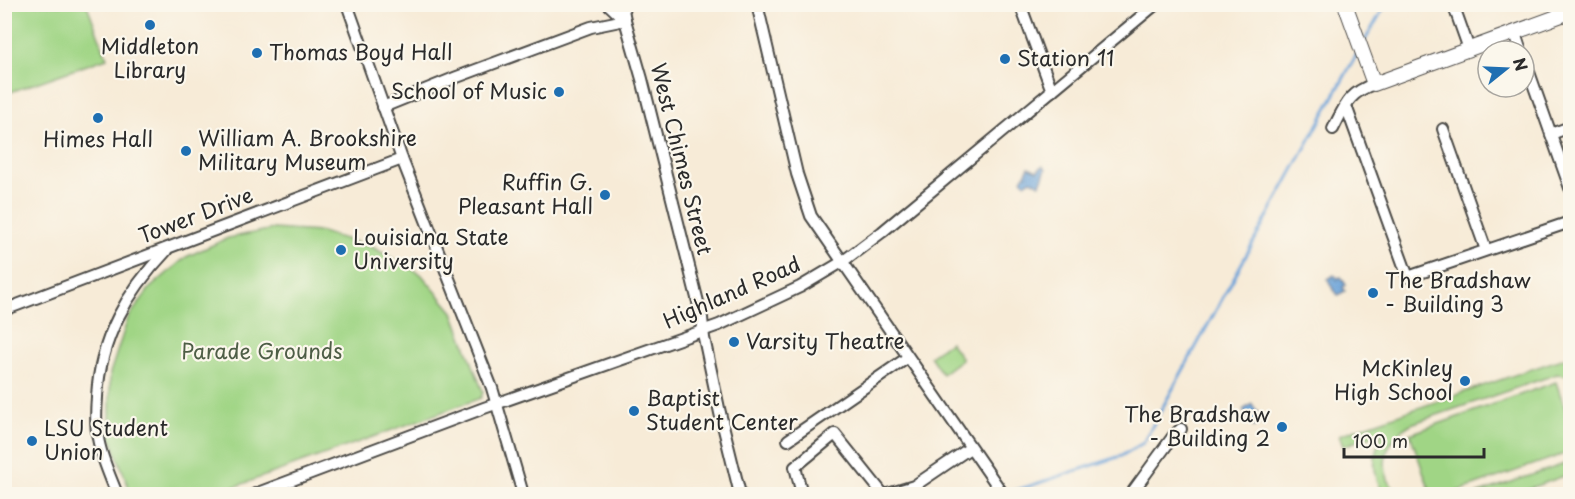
<svg xmlns="http://www.w3.org/2000/svg" width="1575" height="499" viewBox="0 0 1575 499" font-family="'Playpen Sans',sans-serif">
  <defs>
    <pattern id="water-ripples" width="26" height="14" patternUnits="userSpaceOnUse" patternTransform="scale(1.5)"><rect width="26" height="14" fill="#6aa2d8"/><path d="M2 4q2-2 4 0t4 0M15 11q2-2 4 0t4 0" fill="none" stroke="#5784af"/></pattern>
  </defs>
  <rect width="100%" height="100%" fill="#fbf7ec"/>
  <filter id="ink" filterUnits="userSpaceOnUse"><feTurbulence type="fractalNoise" baseFrequency=".0167" numOctaves="2"/><feDisplacementMap in="SourceGraphic" scale="12" xChannelSelector="R" yChannelSelector="G"/><feConvolveMatrix kernelMatrix="1 2 1 2 8 2 1 2 1" color-interpolation-filters="sRGB"/></filter>
  <filter id="wash" filterUnits="userSpaceOnUse"><feTurbulence type="fractalNoise" baseFrequency=".008" numOctaves="4" result="noise"/><feDisplacementMap in="SourceGraphic" scale="24" xChannelSelector="R" yChannelSelector="G"/><feGaussianBlur stdDeviation="1.35" result="paint"/><feColorMatrix in="noise" values="0 0 0 0 0 0 0 0 0 0 0 0 0 0 0 0 0 1.4 0 .05"/><feComposite in="paint" operator="in"/></filter>
  <g filter="url(#wash)">
    <rect width="100%" height="100%" fill="#f7ebd7"/>
    <!-- green -->
    <g fill="#a0d585" stroke="#668058" stroke-width="1.5">
      <path d="M5 4 87 5 107 58 5 94Z"/>
      <path d="M273 229 321 232 372 247 421 274 453 312 483 392 481 398 215 494H131L110 436V373L128 318 150 288 186 257 228 238Z"/>
      <path d="M950 342 962 359 942 374 930 356Z"/>
      <path d="M1570 356V376L1557 374 1411 424C1385 439 1375 470 1398 494H1384C1371 473 1372 454 1383 432L1343 446 1339 435Z"/>
      <path d="M1556 382 1570 423V452L1450 494H1431L1410 434Z"/>
      <path d="M1570 462V474L1513 494H1476Z"/>
    </g>
    <!-- water -->
    <g fill="url(#water-ripples)" stroke="#4a6682" stroke-width="1.5">
      <path d="M1043 166 1046 169 1040 184 1031 180 1026 183 1022 180 1029 167 1037 171Z"/>
      <path d="M1334 275 1338 278 1341 277 1346 285 1343 287 1345 291 1338 295 1331 286 1328 279Z"/>
      <path d="M1252 404 1263 421 1254 427 1243 410Z"/>
    </g>
    <g fill="none" stroke-linecap="round" stroke-linejoin="round">
      <!-- stream -->
      <g stroke="#6aa2d8" stroke-width="3">
        <path d="M1364 42 1386 4"/>
        <path d="M1005 494 1121 456 1143 443 1358 52"/>
      </g>
    </g>
  </g>
  <g filter="url(#ink)">
    <g fill="none" stroke-linecap="round" stroke-linejoin="round">
      <defs>
        <g id="minor">
          <path d="M347 4 402 159 492 388 523 494"/>
          <path d="M608 4 625 20"/>
          <path d="M622 4 625 20 642 79 702 318 704 338 720 413 740 494"/>
          <path d="M757 4 797 174 811 216 1003 494"/>
          <path d="M1020 4 1052 91"/>
          <path d="M1453 4 1469 49"/>
          <path d="M1515 33 1521 51"/>
          <path d="M1524 58 1570 188"/>
          <path d="M1346 106 1408 277 1570 222"/>
          <path d="M383 107 457 77 591 27 625 20"/>
          <path d="M1333 129C1345 106 1348 93 1374 84"/>
          <path d="M1443 129 1486 250"/>
          <path d="M1551 134 1570 127"/>
          <path d="M4 310 402 159"/>
          <path d="M788 440 907 358"/>
          <path d="M117 494C110 476 101 457 98 438 95 425 96 410 97 397 100 338 127 292 166 251"/>
          <path d="M255 494 484 408 719 325 800 287 842 262 882 232 1156 4"/>
          <path d="M802 494 795 467 835 434 883 494"/>
          <path d="M888 494 914 486 970 448"/>
          <path d="M1131 494 1174 435 1181 429"/>
        </g>
        <path id="major" d="M1345 4 1374 84 1570 12"/>
      </defs>
      <!-- minor casing -->
      <use href="#minor" stroke="#4a4845" stroke-width="14"/>
      <!-- major casing -->
      <use href="#major" stroke="#4a4845" stroke-width="16"/>
      <!-- minor -->
      <use href="#minor" stroke="#fff" stroke-width="10"/>
      <!-- major -->
      <use href="#major" stroke="#fff" stroke-width="14"/>
    </g>
  </g>
  <!-- markers -->
  <g fill="#1f6fb2" stroke="#fbf7ec" stroke-width="2">
    <circle cx="150" cy="25" r="6"/>
    <circle cx="257" cy="53" r="6"/>
    <circle cx="1005" cy="59" r="6"/>
    <circle cx="559" cy="92" r="6"/>
    <circle cx="98" cy="118" r="6"/>
    <circle cx="186" cy="151" r="6"/>
    <circle cx="605" cy="195" r="6"/>
    <circle cx="341" cy="250" r="6"/>
    <circle cx="1373" cy="293" r="6"/>
    <circle cx="734" cy="342" r="6"/>
    <circle cx="1465" cy="381" r="6"/>
    <circle cx="634" cy="411" r="6"/>
    <circle cx="1282" cy="427" r="6"/>
    <circle cx="32" cy="441" r="6"/>
  </g>
  <g text-anchor="middle" stroke-width="4.5" stroke-linejoin="round" paint-order="stroke">
    <!-- poi labels -->
    <g font-size="21" fill="#2b2b2b" stroke="#fbf7ec" text-anchor="start">
      <text x="150" y="54" text-anchor="middle">Middleton<tspan x="150" dy="24">Library</tspan></text>
      <text x="269" y="60">Thomas Boyd Hall</text>
      <text x="1017" y="66">Station 11</text>
      <text x="547" y="99" text-anchor="end">School of Music</text>
      <text x="198" y="146">William A. Brookshire<tspan x="198" dy="24">Military Museum</tspan></text>
      <text x="98" y="147" text-anchor="middle">Himes Hall</text>
      <text x="593" y="190" text-anchor="end">Ruffin G.<tspan x="593" dy="24">Pleasant Hall</tspan></text>
      <text x="353" y="245">Louisiana State<tspan x="353" dy="24">University</tspan></text>
      <text x="1385" y="288">The Bradshaw<tspan x="1385" dy="24">- Building 3</tspan></text>
      <text x="746" y="349">Varsity Theatre</text>
      <text x="1453" y="376" text-anchor="end">McKinley<tspan x="1453" dy="24">High School</tspan></text>
      <text x="646" y="406">Baptist<tspan x="646" dy="24">Student Center</tspan></text>
      <text x="1270" y="422" text-anchor="end">The Bradshaw<tspan x="1270" dy="24">- Building 2</tspan></text>
      <text x="44" y="436">LSU Student<tspan x="44" dy="24">Union</tspan></text>
    </g>
    <!-- street labels -->
    <g font-size="21" fill="#2b2b2b" stroke="#fbf7ec">
      <text transform="translate(681 159) rotate(76)" y="7">West Chimes Street</text>
      <text transform="translate(196 216) rotate(-21)" y="7">Tower Drive</text>
      <text transform="translate(732 293) rotate(-24)" y="7">Highland Road</text>
    </g>
    <!-- park labels -->
    <g font-size="21" fill="#4e5e46" stroke="#fbf7ec">
      <text x="262" y="359">Parade Grounds</text>
    </g>
  </g>
  <!-- margin -->
  <rect width="1575" height="499" fill="none" stroke="#fbf7ec" stroke-width="24"/>
  <!-- north arrow -->
  <g transform="translate(1506 69) rotate(72)"><circle r="28" fill="#fbf7ec" stroke="#a8a59f" stroke-width="1.5"/>
  <path d="M0-4.5L10 22L0 15L-10 22Z" fill="#1f6fb2"/>
  <text y="-9" font-size="16" font-weight="bold" text-anchor="middle" fill="#2b2b2b">N</text>
  </g>
  <!-- scale -->
  <path d="M1344 448v9h140v-9" fill="none" stroke="#2b2b2b" stroke-width="3"/>
  <text x="1353" y="448" font-size="18" fill="#2b2b2b" stroke="#fbf7ec" stroke-width="4.5" paint-order="stroke">100 m</text>
</svg>
